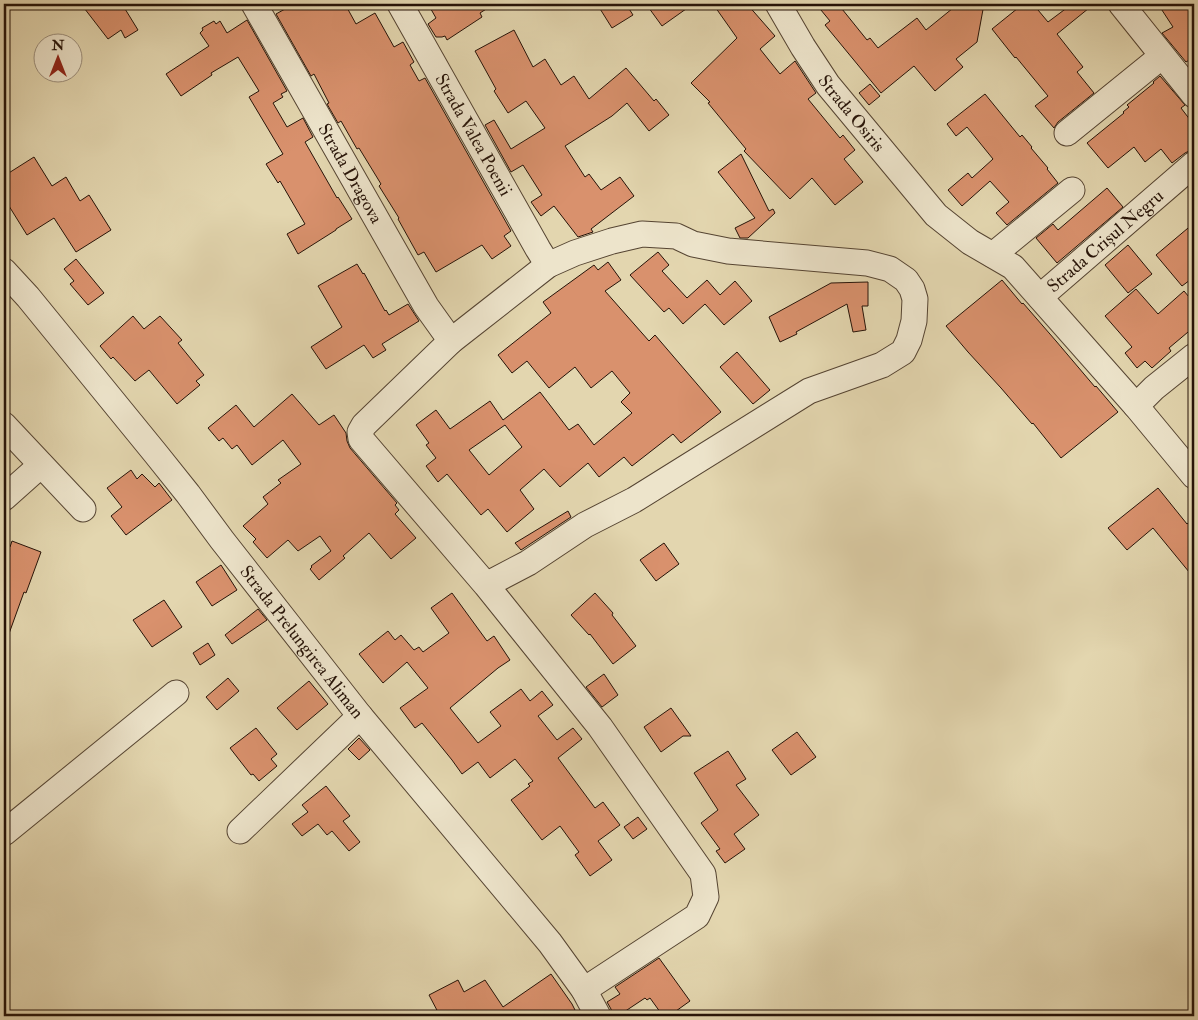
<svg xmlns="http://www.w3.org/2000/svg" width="1198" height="1020" viewBox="0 0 1198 1020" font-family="'IM FELL Double Pica',serif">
  <rect width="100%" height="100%" fill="#e3d6af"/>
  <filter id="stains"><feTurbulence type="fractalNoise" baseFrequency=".004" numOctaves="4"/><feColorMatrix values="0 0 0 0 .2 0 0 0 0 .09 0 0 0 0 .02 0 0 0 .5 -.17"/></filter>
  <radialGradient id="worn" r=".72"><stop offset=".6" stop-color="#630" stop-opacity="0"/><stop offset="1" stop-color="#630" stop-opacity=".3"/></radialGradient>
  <!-- building -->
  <g fill="#d9916d" stroke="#261308" fill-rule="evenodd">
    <path d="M81 4H122L138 30 125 38 121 30 108 39Z"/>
    <path d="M294 4H345L356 24 375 13 394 47 403 42 414 62 410 65 419 81 425 78 511 231 504 236 511 246 492 259 482 245 436 272 424 252 418 255 398 219 399 218 379 186 381 184 359 148 357 149 341 121 338 123 327 104 329 103 314 74 311 76 276 14Z"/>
    <path d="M428 4H494L480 13 482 17 447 40 445 36 442 37H436L428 24 436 18Z"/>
    <path d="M597 4H626L633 15 612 28Z"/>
    <path d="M646 4H693L662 26Z"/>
    <path d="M713 4H747L775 36 760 49 780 74 795 61 816 93 808 99 840 138 843 135 855 150 844 159 863 182 835 205 812 178 790 199 744 151 746 149 708 103 710 102 691 83 737 38Z"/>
    <path d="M816 4H838L867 40 870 38 878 48 917 18 926 30 958 4H984L977 42 956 59 963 67 935 91 914 66 881 93 825 25 830 21Z"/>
    <path d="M1023 4H1033L1048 22 1072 4H1094L1057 34 1083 67 1077 72 1094 93 1058 122 1054 128 1035 106 1048 96 1016 57 1015 58 992 29Z"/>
    <path d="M1158 4H1194V57L1186 62 1162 33 1173 27Z"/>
    <path d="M247 20 287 91 281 94 283 97 273 103 287 127 303 118 313 137 305 142 337 198 338 197 352 219 336 229V230L298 254 287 234 305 224 280 181 278 183 266 164 283 154 249 97 259 91 238 57 211 73 212 75 181 96 166 74 209 46 200 33 203 30 202 28 214 21 216 24 220 21 227 33Z"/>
    <path d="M514 30 533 67 545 59 561 85 574 76 589 99 626 68 654 101 656 99 669 115 649 131 627 103 612 116 565 146 585 177 589 174 601 190 620 177 634 196 591 229 593 232 578 237 554 206 541 216 531 202 542 195 523 165 511 172 485 125 494 120 511 149 545 128 526 101 508 113 494 91 496 89 475 51Z"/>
    <path d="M1160 76 1185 105 1181 108 1194 125V150H1191L1185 153 1172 163 1161 149 1145 162 1134 147 1108 168 1087 143 1124 113 1123 112 1129 107 1127 105 1154 83 1153 82Z"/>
    <path d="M870 84 880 96 869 105 859 93Z"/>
    <path d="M985 94 1020 137 1022 135 1032 147 1031 148 1048 168 1047 169 1058 183 1007 225 996 213 1009 202 990 181 962 206 948 190 968 173 972 178 993 159 967 127 956 136 947 124Z"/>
    <path d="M741 154 769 211 773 209 775 213 748 238H740L735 228 755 218 718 172Z"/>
    <path d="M34 157 52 186 66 177 80 201 89 195 111 230 76 252 54 218 27 235 4 198V176Z"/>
    <path d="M1107 188 1123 207 1057 263 1036 238 1053 224 1058 230Z"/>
    <path d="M1194 223V277L1182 286 1156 255Z"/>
    <path d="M1128 245 1152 274 1128 293 1105 265Z"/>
    <path d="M658 252 669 265 662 271 687 298 707 280 720 295 735 281 752 301 724 325 705 304 683 324 669 308 664 312 630 275Z"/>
    <path d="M76 259 104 293 88 305 70 284 74 281 64 269Z"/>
    <path d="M608 262 621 280 605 291 649 341 655 335 721 412 681 443 673 434 632 466 624 457 599 477 588 463 560 487 544 469 520 490 534 509 507 532 488 509 481 515 447 474 438 482 426 466 436 458 426 445 429 443 416 425 436 410 450 429 490 401 503 420 540 392 569 430 578 424 594 445 632 413 621 402 630 393 612 371 591 388 575 367 549 388 527 361 512 373 498 355 551 313 543 302 594 265 598 270ZM505 425 522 447 489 475 469 450Z"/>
    <path d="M357 264 363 274 364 273 385 311 386 310 389 315 408 304 419 321 382 344 386 350 373 358 364 345 326 369 311 347 342 327 318 286Z"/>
    <path d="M1002 280 1022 304 1023 303 1056 341 1095 387 1096 386 1118 412 1061 458 1033 423 1032 424 1001 388 968 352 946 326Z"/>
    <path d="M868 282V306H862L866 330 853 332 847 304 796 332 797 334 780 342 769 317 831 283Z"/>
    <path d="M1136 289 1158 314 1184 291 1194 303V327L1169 348 1171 351 1152 368 1145 361 1137 368 1125 353 1132 347 1105 316Z"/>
    <path d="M133 316 144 329 160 316 182 340 178 343 204 375 196 381 200 385 177 404 149 370 135 381 113 357 111 359 100 346Z"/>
    <path d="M737 352 770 390 753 404 720 367Z"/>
    <path d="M292 394 319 425 334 415 346 433 347 441 350 448 397 503 395 505 399 510 395 514 416 538 391 559 369 533 343 556 345 558 319 580 310 569 312 567 311 566 331 551 320 536 298 551 288 540 267 558 253 542 256 539 243 526 268 504 263 497 281 483 278 480 301 464 283 440 252 465 237 445 232 449 223 438 219 441 208 428 236 405 254 427Z"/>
    <path d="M131 470 137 479 142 474 155 487 159 483 172 500 126 535 111 516 122 507 107 488Z"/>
    <path d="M1158 488 1187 524 1194 518V578L1153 528 1127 550 1108 528Z"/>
    <path d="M568 511 571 517 521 550 515 543Z"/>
    <path d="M12 541 41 552 26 593 24 592 6 642H4V544L10 547Z"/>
    <path d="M664 543 679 564 656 581 640 560Z"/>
    <path d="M221 565 237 590 212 606 196 582Z"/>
    <path d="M452 593 487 641 494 636 510 660 498 668 450 708 478 743 501 726 490 712 521 689 530 701 542 691 553 705 538 716 557 740 573 728 582 739 558 758 595 808 603 802 620 825 598 841 612 860 590 876 575 855 579 852 560 826 542 840 511 800 530 786 528 784 533 781 515 759 490 778 478 762 462 774 452 760 422 723 415 728 400 708 428 688 407 662 383 683 359 654 388 631 395 640 401 635 414 650 419 647 423 652 449 633 431 608Z"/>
    <path d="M595 593 613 613 612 615 636 646 613 664 590 634 589 635 571 615Z"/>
    <path d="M164 600 182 627 152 647 133 620Z"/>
    <path d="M258 609 267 620 232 644 225 635Z"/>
    <path d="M208 643 215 655 200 665 193 653Z"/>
    <path d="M604 674 618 695 602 707 586 687Z"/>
    <path d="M228 678 239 691 217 710 206 697Z"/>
    <path d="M309 681 328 704 297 730 277 708Z"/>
    <path d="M671 708 691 736H683L661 752 644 727Z"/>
    <path d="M256 728 277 754 271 759 277 766 259 781 253 774 251 775 230 748Z"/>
    <path d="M797 732 816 757 791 775 772 750Z"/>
    <path d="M359 738 370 750 359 760 348 749Z"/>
    <path d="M728 751 746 779 736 785 759 815 734 834 745 849 725 863 716 851 720 849 701 823 718 810 694 773Z"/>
    <path d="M326 786 350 816 343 821 360 842 349 851 332 831 327 835 318 824 302 836 292 824 308 812 302 805Z"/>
    <path d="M638 817 647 829 633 839 624 827Z"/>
    <path d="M659 958 690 1001 669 1016H663L650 998 647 1000 645 998 618 1016H612L611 1009 607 1002 620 994 615 987Z"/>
    <path d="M551 974 572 1004 578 1016H440L429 995 458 980 464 992 485 980 503 1007Z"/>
  </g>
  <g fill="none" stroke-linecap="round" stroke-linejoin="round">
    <defs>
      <g id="minor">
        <path id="s1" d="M254 4 426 306 451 341"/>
        <path id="s2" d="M400 4 538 249 548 265"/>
        <path id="s3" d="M778 4 803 47 828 85 936 215 970 242 1013 267 1136 406 1194 476"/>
        <path d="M1121 4 1194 95"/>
        <path d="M1067 133 1162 56"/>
        <path d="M993 255 1072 190"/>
        <path id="s4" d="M4 271 28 297 156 454 188 494 222 540 360 716 550 943 584 990 598 1016"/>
        <path id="s5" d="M1040 297 1194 164"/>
        <path d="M1136 406 1154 388 1194 356"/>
        <path d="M4 425 83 509"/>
        <path d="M4 498 41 465"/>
        <path d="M486 585 528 563 585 525 634 500 809 391 882 365 903 352 909 340 914 321 915 299 912 289 906 280 890 269 867 263 728 251 693 244 676 236 642 234 612 241 575 253 548 265 451 341 364 425 360 432 361 439 486 585 600 727 703 874 706 897 697 916 584 990"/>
        <path d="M240 831 360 716"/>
        <path d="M4 833 176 693"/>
      </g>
    </defs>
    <!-- minor casing -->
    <use href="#minor" stroke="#554432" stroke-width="27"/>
    <!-- minor -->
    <use href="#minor" stroke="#ede4cb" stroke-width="25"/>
  </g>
  <g text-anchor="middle" stroke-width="5" stroke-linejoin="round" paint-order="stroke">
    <!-- street labels -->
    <g font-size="18" fill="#261308" stroke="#ede4cb">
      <text dy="6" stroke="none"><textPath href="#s3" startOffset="132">Strada Osiris</textPath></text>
      <text dy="6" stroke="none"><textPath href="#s2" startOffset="150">Strada Valea Poenii</textPath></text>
      <text dy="6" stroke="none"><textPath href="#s1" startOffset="195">Strada Dragova</textPath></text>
      <text dy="6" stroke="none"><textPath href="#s5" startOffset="86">Strada Crișul Negru</textPath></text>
      <text dy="6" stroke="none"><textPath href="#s4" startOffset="476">Strada Prelungirea Aliman</textPath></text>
    </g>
  </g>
  <!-- margin -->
  <rect width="1198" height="1020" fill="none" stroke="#e3d6af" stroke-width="20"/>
  <rect x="5" y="5" width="1188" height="1010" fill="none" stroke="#261308" stroke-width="2.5"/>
  <rect x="10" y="10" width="1178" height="1000" fill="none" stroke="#261308"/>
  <!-- north arrow -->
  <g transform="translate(58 58)"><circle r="24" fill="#ede4cb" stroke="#9d907d"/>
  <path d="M0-4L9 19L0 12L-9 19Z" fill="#8f2418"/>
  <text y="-8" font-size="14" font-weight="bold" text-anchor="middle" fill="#261308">N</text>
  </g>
  <rect width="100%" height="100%" filter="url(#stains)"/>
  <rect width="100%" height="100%" fill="url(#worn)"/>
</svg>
